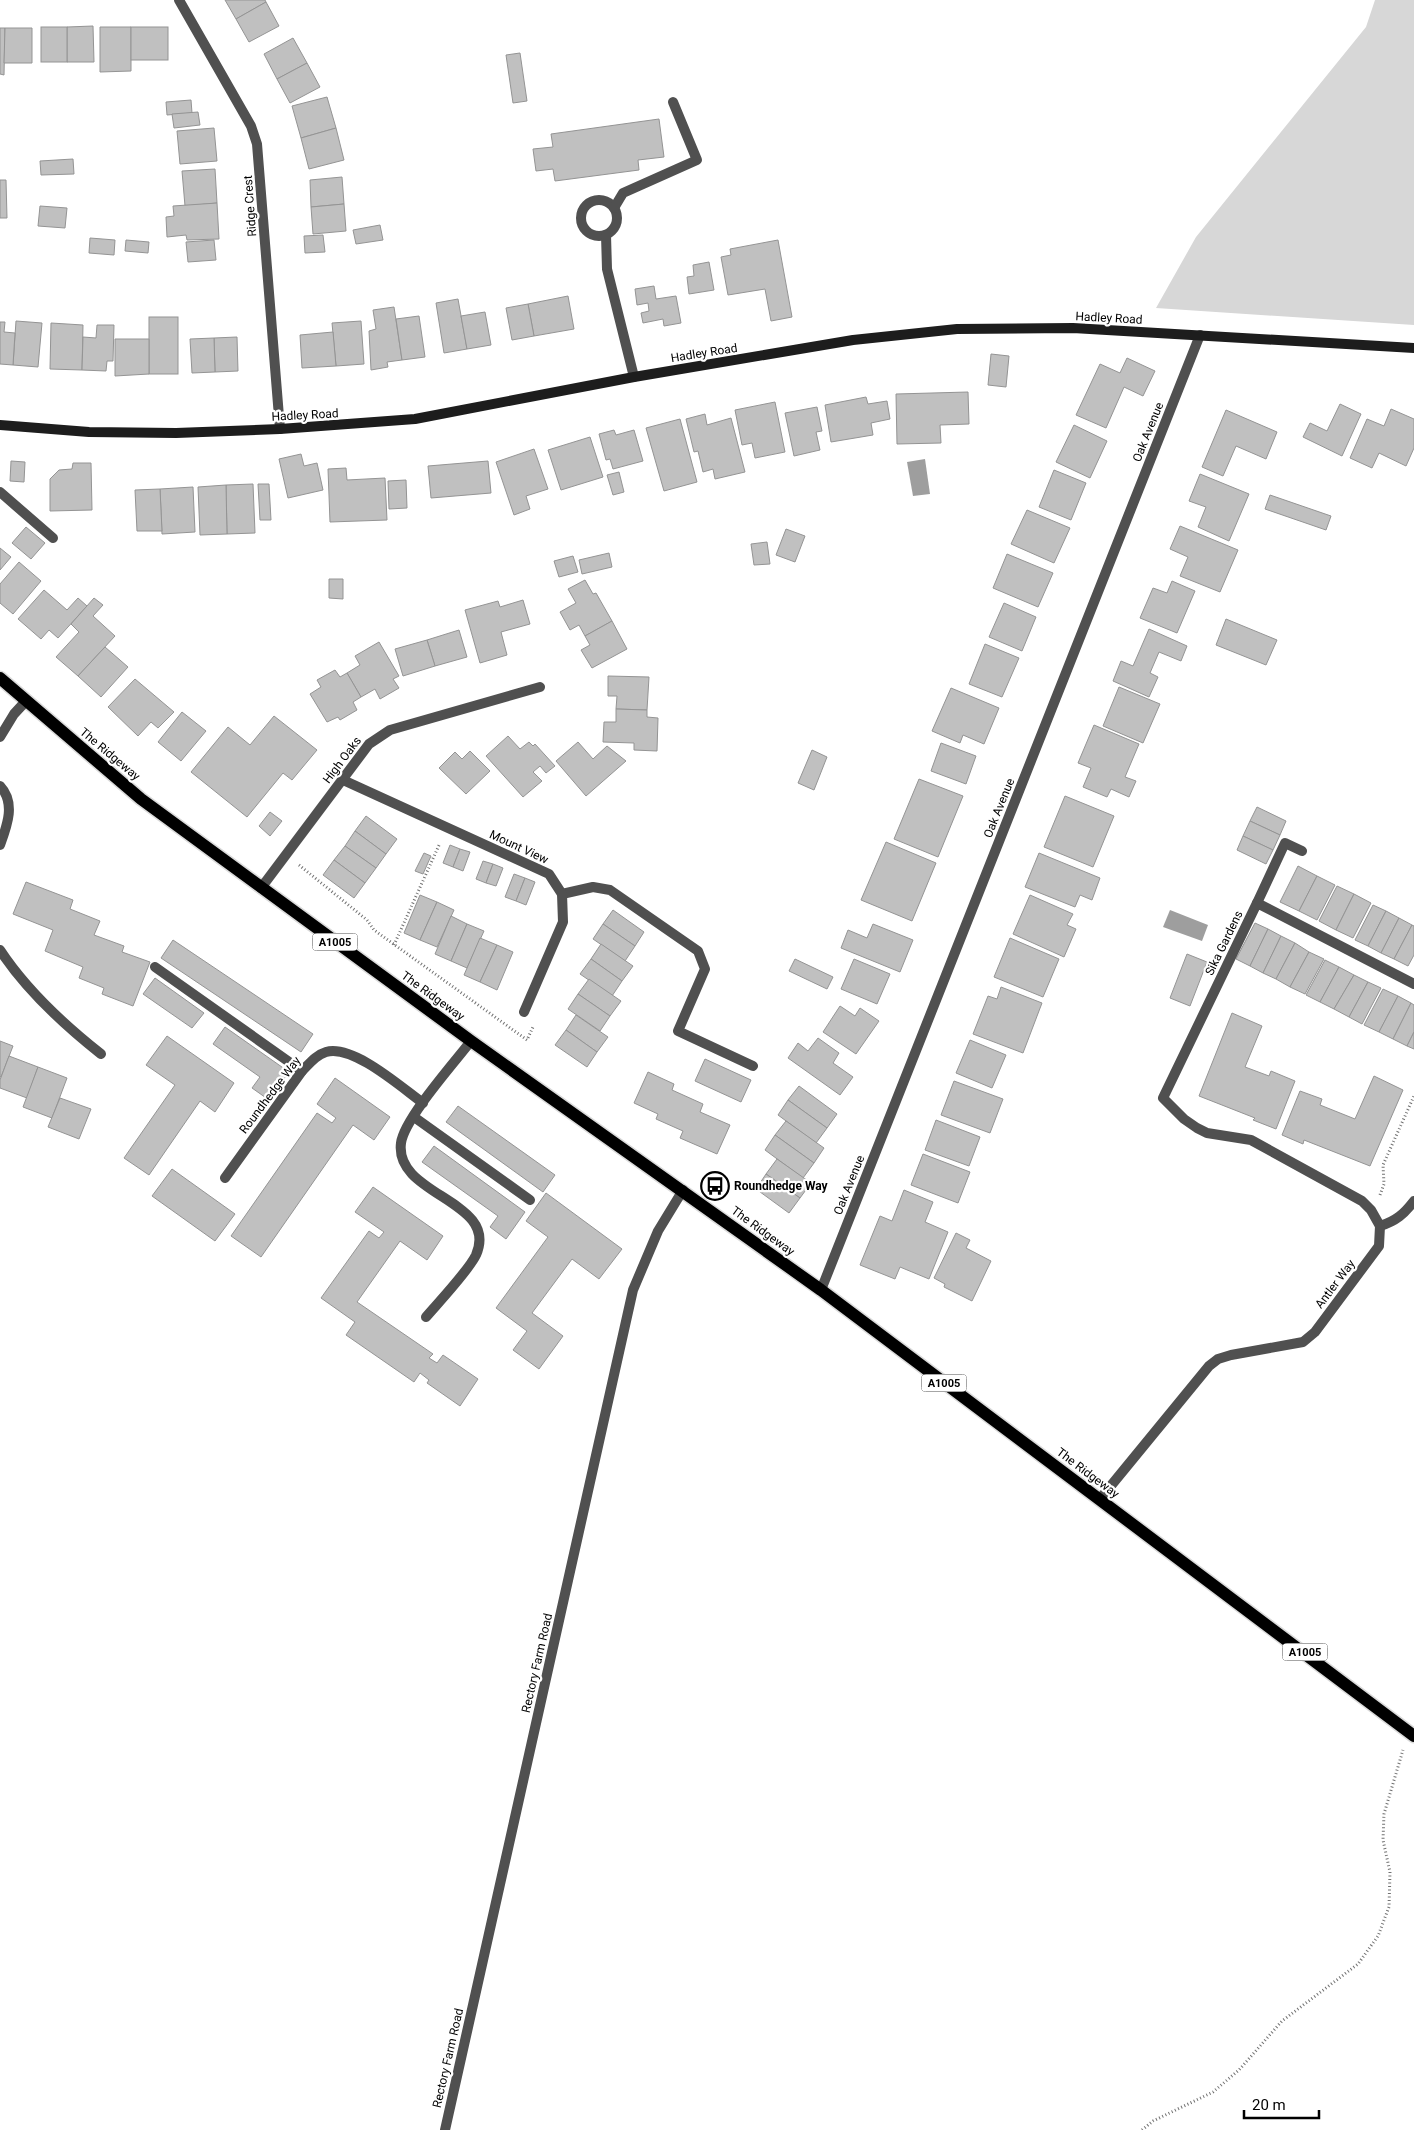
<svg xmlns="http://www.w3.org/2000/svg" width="1414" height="2130" viewBox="0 0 1414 2130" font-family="Roboto,sans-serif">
  <rect width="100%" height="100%" fill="#fff"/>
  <!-- green -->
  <path fill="#d7d7d7" d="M1375 0H1414V325L1156 308 1196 237 1366 27Z"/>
  <!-- water -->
  <g fill="#9e9e9e">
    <path d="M925 459 930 494 913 496 907 462Z"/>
    <path d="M1170 910 1208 925 1202 941 1163 927Z"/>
  </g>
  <!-- building -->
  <g fill="#c0c0c0" stroke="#949494">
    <path d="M225 0H265L266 2 236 19Z"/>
    <path d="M266 2 279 26 249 42 236 19Z"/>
    <path d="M93 26 94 62H67V27Z"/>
    <rect x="41" y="27" width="26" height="35"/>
    <path d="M100 27H131V71L100 72Z"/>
    <rect x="131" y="27" width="37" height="33"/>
    <path d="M0 28H5L4 75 0 74Z"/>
    <path d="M5 28H32V63H4Z"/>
    <path d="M293 38 307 63 277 79 264 54Z"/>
    <path d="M520 53 527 101 513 103 506 55Z"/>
    <path d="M307 63 320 87 290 103 277 79Z"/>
    <path d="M327 97 336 128 301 138 292 106Z"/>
    <path d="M191 100 192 113 167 115 166 102Z"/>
    <path d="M198 112 200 125 174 128 172 114Z"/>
    <path d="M659 119 664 157 638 160 639 170 555 181 553 169 536 171 533 149 553 147 551 134Z"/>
    <path d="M214 128 217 161 180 164 177 131Z"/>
    <path d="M336 128 344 160 309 169 301 138Z"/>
    <path d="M73 159 74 174 41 175 40 161Z"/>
    <path d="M215 169 217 203 185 206 182 171Z"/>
    <path d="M342 177 344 204 311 207 310 180Z"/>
    <path d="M0 180H6L7 218H0Z"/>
    <path d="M217 203 219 239 187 240 186 235 167 237 166 217 174 216 173 206Z"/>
    <path d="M344 204 346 231 313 234 311 207Z"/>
    <path d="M40 206 67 208 65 228 38 226Z"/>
    <path d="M380 225 383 240 356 244 353 230Z"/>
    <path d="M323 235 325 252 305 253 304 236Z"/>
    <path d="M90 238 115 240 114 255 89 253Z"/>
    <path d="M126 240 149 242 148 253 125 251Z"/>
    <path d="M214 240 216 260 188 262 186 242Z"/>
    <path d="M778 240 792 317 771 321 765 289 728 295 721 257 731 255 730 249Z"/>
    <path d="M709 262 714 290 689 294 687 277 694 276 693 265Z"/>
    <path d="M654 286 656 299 676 296 681 323 664 326 663 319 643 323 641 313 649 311 648 303 637 305 635 289Z"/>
    <path d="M568 296 574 329 534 336 528 304Z"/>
    <path d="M458 299 467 349 444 353 436 303Z"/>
    <path d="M528 304 534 336 512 340 506 308Z"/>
    <path d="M394 307 402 360 387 362 388 367 371 370 369 331 376 329 373 310Z"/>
    <path d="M485 312 491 345 467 349 461 316Z"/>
    <path d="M419 316 425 357 402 360 396 319Z"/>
    <rect x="149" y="317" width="29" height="57"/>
    <path d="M16 321 42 323 38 367 13 365Z"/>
    <path d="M361 321 364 364 336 366 332 323Z"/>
    <path d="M0 322H5L4 332 15 333 13 365 0 364Z"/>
    <path d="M51 323 83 325 82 370 50 369Z"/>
    <path d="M97 325H114L113 361H107L106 371 82 370 83 337 96 338Z"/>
    <path d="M333 332 336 366 302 368 300 335Z"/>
    <path d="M237 337 238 371 215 372 214 338Z"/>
    <path d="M214 338 215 372 192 373 190 339Z"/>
    <path d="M115 339H149V374L115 376Z"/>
    <path d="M991 354 1009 356 1006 387 988 385Z"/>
    <path d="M1127 358 1155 371 1143 396 1124 387 1106 428 1076 415 1100 364 1120 373Z"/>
    <path d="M968 392 969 424 940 425 941 443 897 444 896 394Z"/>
    <path d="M866 397 868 404 887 401 890 419 871 423 873 435 831 442 825 405Z"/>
    <path d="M775 402 785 452 755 458 752 443 742 445 735 410Z"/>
    <path d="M1340 404 1361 414 1342 456 1303 437 1310 423 1327 431Z"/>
    <path d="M817 407 822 431 816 432 820 450 794 456 785 413Z"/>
    <path d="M1391 409 1414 419V448L1406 466 1379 453 1372 468 1350 458 1367 419 1384 426Z"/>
    <path d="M1226 410 1277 432 1266 459 1236 446 1223 476 1202 467Z"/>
    <path d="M705 414 707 425 731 418 745 472 715 479 713 469 703 472 698 451 694 452 686 419Z"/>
    <path d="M680 419 697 482 664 491 646 428Z"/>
    <path d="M1074 425 1107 441 1090 478 1056 462Z"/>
    <path d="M614 430 616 435 634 430 643 461 613 469 610 459 606 460 599 434Z"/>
    <path d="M590 437 603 477 561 490 548 450Z"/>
    <path d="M534 449 548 489 526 496 530 509 514 515 496 462Z"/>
    <path d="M301 454 304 466 317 463 323 490 288 498 279 459Z"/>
    <path d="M11 461 25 462 24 482 10 481Z"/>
    <path d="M488 461 491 493 431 498 428 466Z"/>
    <path d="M73 463H91L92 510 50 511V479L59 470 72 469Z"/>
    <path d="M346 468 347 480 385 478 387 520 330 522 328 469Z"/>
    <path d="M1054 470 1086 483 1071 520 1039 507Z"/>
    <path d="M619 472 624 492 613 495 607 475Z"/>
    <path d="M1200 474 1249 494 1229 541 1198 527 1206 507 1189 501Z"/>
    <path d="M406 480 407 508 389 509 388 481Z"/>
    <path d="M253 484 255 533 227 534 226 485Z"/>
    <path d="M258 484H269L271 520H260Z"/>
    <path d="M226 485 227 534 200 535 198 487Z"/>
    <path d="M193 487 195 532 162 534 160 489Z"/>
    <path d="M160 489 162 531H137L135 490Z"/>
    <path d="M1270 495 1331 516 1326 530 1265 509Z"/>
    <path d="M1027 510 1070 528 1054 563 1011 544Z"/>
    <path d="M1180 526 1238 550 1220 592 1180 576 1188 557 1170 549Z"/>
    <path d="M26 527 45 543 31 559 12 543Z"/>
    <path d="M786 529 805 536 795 562 776 555Z"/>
    <path d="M767 542 770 564 754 565 751 544Z"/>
    <path d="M0 548 11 557 0 570Z"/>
    <path d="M609 553 612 567 582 574 579 560Z"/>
    <path d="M1007 554 1053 573 1038 607 993 588Z"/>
    <path d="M573 556 578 572 559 577 554 561Z"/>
    <path d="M19 562 41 581 13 614 0 603V584Z"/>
    <path d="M329 579H343V599L329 598Z"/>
    <path d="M585 580 593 594 596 593 612 621 585 636 579 625 570 630 560 612 576 603 568 589Z"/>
    <path d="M1172 581 1195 591 1177 633 1140 618 1153 588 1167 593Z"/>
    <path d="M44 590 67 610 78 598 87 606 58 638 49 630 41 639 18 619Z"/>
    <path d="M94 598 103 605 93 616 115 636 78 676 56 657 79 632 71 624Z"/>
    <path d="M523 600 530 624 501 632 507 655 480 663 465 610 498 601 500 607Z"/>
    <path d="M1004 603 1036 617 1022 651 989 637Z"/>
    <path d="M1226 619 1277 640 1266 665 1216 645Z"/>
    <path d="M612 621 627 649 592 668 581 650 590 645 585 636Z"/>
    <path d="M1149 629 1187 646 1181 661 1159 652 1150 673 1158 677 1149 697 1113 681 1121 661 1133 666Z"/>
    <path d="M459 630 467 657 435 666 427 640Z"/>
    <path d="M427 640 435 666 403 676 395 649Z"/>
    <path d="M379 642 399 676 393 679 399 688 380 699 375 689 361 697 347 673 360 665 355 656Z"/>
    <path d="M985 644 1019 658 1002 697 969 684Z"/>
    <path d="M105 647 128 667 101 697 78 676Z"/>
    <path d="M335 670 340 677 347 673 361 697 353 702 357 710 340 720 338 717 327 722 310 694 321 687 317 680Z"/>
    <path d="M608 676 649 677 647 710 616 709 617 696H608Z"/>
    <path d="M135 679 174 712 158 728 151 722 138 736 108 707Z"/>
    <path d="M1119 687 1160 704 1143 743 1103 726Z"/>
    <path d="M951 688 999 708 984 744 963 735 960 743 932 731Z"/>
    <path d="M616 709 647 710V717L658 718 657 751 634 750V743L603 742 604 722H616Z"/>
    <path d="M182 712 206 731 181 761 158 742Z"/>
    <path d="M274 716 317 750 292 780 283 773 247 817 191 772 228 727 250 745Z"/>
    <path d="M1094 725 1139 744 1125 777 1136 781 1129 797 1111 789 1107 797 1083 787 1091 768 1078 763Z"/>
    <path d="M508 736 520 749 529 742 533 746 535 744 555 766 546 773 540 766 533 772 542 781 523 797 486 756Z"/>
    <path d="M578 742 593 759 607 746 626 761 586 796 556 761Z"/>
    <path d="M941 743 976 756 966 784 931 771Z"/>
    <path d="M812 750 827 757 814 790 798 783Z"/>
    <path d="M470 751 490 771 466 794 439 768 455 752 462 759Z"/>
    <path d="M919 779 963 796 938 857 894 839Z"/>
    <path d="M1065 796 1114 816 1093 867 1044 847Z"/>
    <path d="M1257 807 1286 821 1280 835 1250 821Z"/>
    <path d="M270 812 282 821 270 836 259 826Z"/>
    <path d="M366 816 397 839 386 854 355 831Z"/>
    <path d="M1250 821 1280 835 1273 850 1243 836Z"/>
    <path d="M355 831 386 854 376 868 345 846Z"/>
    <path d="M1243 836 1273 850 1266 864 1237 850Z"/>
    <path d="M886 842 936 863 912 921 861 900Z"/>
    <path d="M450 845 460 849 453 867 443 863Z"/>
    <path d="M345 846 376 868 365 883 334 860Z"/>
    <path d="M460 849 470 852 463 871 453 867Z"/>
    <path d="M424 853 431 856 423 874 415 871Z"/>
    <path d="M1039 853 1100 878 1092 900 1080 895 1075 907 1025 887Z"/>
    <path d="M334 860 365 883 354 898 323 875Z"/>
    <path d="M483 861 493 864 486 883 476 879Z"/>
    <path d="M493 864 503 868 496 886 486 883Z"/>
    <path d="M1298 866 1317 876 1299 911 1280 902Z"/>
    <path d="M514 874 525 878 516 901 505 897Z"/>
    <path d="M1317 876 1335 885 1317 920 1299 911Z"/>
    <path d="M525 878 535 882 526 905 516 901Z"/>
    <path d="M26 882 73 900 70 909 100 921 94 935 124 946 122 952 150 962 133 1006 102 994 104 988 79 978 83 967 45 951 53 930 13 914Z"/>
    <path d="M1337 886 1354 894 1336 930 1319 921Z"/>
    <path d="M1354 894 1371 903 1353 938 1336 930Z"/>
    <path d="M420 895 437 902 420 940 404 933Z"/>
    <path d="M1030 895 1073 914 1067 925 1076 929 1064 957 1013 934Z"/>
    <path d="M437 902 454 910 437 947 420 940Z"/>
    <path d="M1373 905 1386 911 1368 946 1355 940Z"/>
    <path d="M613 910 644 932 635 946 603 924Z"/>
    <path d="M1386 911 1399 918 1381 953 1368 946Z"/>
    <path d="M451 916 467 924 451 961 435 954Z"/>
    <path d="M1399 918 1412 925 1394 959 1381 953Z"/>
    <path d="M1255 923 1268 929 1250 966 1236 959Z"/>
    <path d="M467 924 484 931 467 968 451 961Z"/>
    <path d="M603 924 635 946 625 961 593 939Z"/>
    <path d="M873 924 913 940 900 972 841 948 848 930 867 938Z"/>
    <path d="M1412 925 1414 926V955L1408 966 1394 959Z"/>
    <path d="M1268 929 1281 936 1263 973 1250 966Z"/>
    <path d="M1281 936 1295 943 1276 979 1263 973Z"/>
    <path d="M480 938 497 945 480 982 464 975Z"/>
    <path d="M1010 938 1059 959 1043 997 994 977Z"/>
    <path d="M173 940 313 1034 301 1052 161 958Z"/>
    <path d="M1295 943 1309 952 1290 987 1276 979Z"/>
    <path d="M601 944 633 966 622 981 591 959Z"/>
    <path d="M497 945 513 952 497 990 480 982Z"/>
    <path d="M1309 952 1324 959 1305 994 1290 987Z"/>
    <path d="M1187 954 1207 962 1190 1006 1170 998Z"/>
    <path d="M591 959 622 981 612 996 580 974Z"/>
    <path d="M795 959 833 977 827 989 789 971Z"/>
    <path d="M854 959 890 974 877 1004 841 989Z"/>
    <path d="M1325 960 1339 967 1320 1002 1306 995Z"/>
    <path d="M1339 967 1354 975 1334 1009 1320 1002Z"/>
    <path d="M1354 975 1368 982 1349 1017 1334 1009Z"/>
    <path d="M155 978 204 1013 192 1028 143 994Z"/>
    <path d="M589 979 621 1001 610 1016 578 994Z"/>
    <path d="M1368 982 1381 988 1362 1024 1349 1017Z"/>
    <path d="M1001 987 1042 1003 1023 1053 973 1034 988 996 997 999Z"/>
    <path d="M1383 989 1398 996 1379 1032 1364 1025Z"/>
    <path d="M578 994 610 1016 600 1031 568 1009Z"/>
    <path d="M1398 996 1411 1003 1393 1039 1379 1032Z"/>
    <path d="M1411 1003 1414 1005V1032L1407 1046 1393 1039Z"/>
    <path d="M840 1006 855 1016 860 1008 879 1021 856 1054 823 1032Z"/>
    <path d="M1232 1013 1262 1026 1245 1067 1269 1076 1271 1071 1295 1081 1276 1129 1253 1120 1255 1118 1199 1096Z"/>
    <path d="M576 1015 608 1037 597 1052 566 1030Z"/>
    <path d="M225 1027 289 1072 269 1100 252 1088 260 1077 213 1044Z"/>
    <path d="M566 1030 597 1052 587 1067 555 1045Z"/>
    <path d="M1414 1032V1049L1407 1046Z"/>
    <path d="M167 1036 234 1083 215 1112 200 1101 149 1175 124 1158 175 1085 146 1065Z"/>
    <path d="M818 1038 839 1053 833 1063 853 1077 840 1095 788 1058 798 1043 808 1051Z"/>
    <path d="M970 1040 1006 1055 992 1088 956 1073Z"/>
    <path d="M0 1041 13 1046 1 1077H0Z"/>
    <path d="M9 1056 38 1067 27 1098 0 1088V1080Z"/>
    <path d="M705 1059 751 1080 741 1102 695 1081Z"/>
    <path d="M38 1067 67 1078 52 1118 23 1107Z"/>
    <path d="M648 1072 674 1084 672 1090 703 1104 700 1112 730 1125 717 1154 680 1138 683 1131 656 1119 658 1114 634 1103Z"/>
    <path d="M1374 1076 1403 1090 1370 1166 1304 1140 1303 1144 1282 1135 1300 1091 1322 1099 1320 1105 1355 1119Z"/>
    <path d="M335 1078 390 1117 374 1140 353 1125 261 1257 231 1236 317 1113 332 1123 336 1118 317 1104Z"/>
    <path d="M954 1081 1003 1099 990 1133 941 1115Z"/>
    <path d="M799 1086 837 1114 827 1128 788 1100Z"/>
    <path d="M60 1098 91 1109 79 1139 48 1127Z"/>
    <path d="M788 1100 827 1128 816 1143 778 1115Z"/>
    <path d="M458 1106 555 1175 543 1192 446 1122Z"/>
    <path d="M936 1120 980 1137 969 1166 925 1150Z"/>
    <path d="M786 1121 824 1148 814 1163 775 1135Z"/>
    <path d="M775 1135 814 1163 803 1178 765 1150Z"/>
    <path d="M434 1146 525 1212 506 1239 490 1227 498 1216 422 1162Z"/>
    <path d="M923 1154 970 1172 958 1203 911 1185Z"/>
    <path d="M777 1159 811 1183 800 1198 766 1174Z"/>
    <path d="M172 1169 235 1214 215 1241 152 1196Z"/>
    <path d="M766 1174 800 1198 789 1213 756 1189Z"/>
    <path d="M373 1187 443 1236 427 1260 400 1241 357 1302 433 1354 429 1358 437 1363 443 1355 478 1379 460 1406 427 1383 429 1380 420 1373 414 1382 346 1335 355 1322 321 1298 369 1231 379 1238 384 1232 355 1212Z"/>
    <path d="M904 1190 933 1202 925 1222 948 1232 929 1279 900 1267 895 1279 860 1265 880 1216 892 1221Z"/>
    <path d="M546 1193 622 1249 599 1279 572 1259 532 1313 563 1336 539 1369 513 1350 527 1331 496 1308 548 1237 526 1221Z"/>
    <path d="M956 1233 970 1240 966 1248 991 1261 972 1301 944 1287 945 1284 934 1278Z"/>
  </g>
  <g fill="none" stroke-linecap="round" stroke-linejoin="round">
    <defs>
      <path id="primary" d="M0 678 141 799 471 1041 821 1290 1414 1736"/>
    </defs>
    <!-- primary casing -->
    <use href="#primary" stroke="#dbdbdb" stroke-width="15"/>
    <!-- path -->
    <g stroke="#727272" stroke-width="3" stroke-dasharray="1 2.5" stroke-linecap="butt">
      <path d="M299 865 367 920 374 930 527 1040 533 1027"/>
      <path d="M394 945 440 843"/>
      <path d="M1380 1195 1384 1184 1383 1165 1414 1096"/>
      <path d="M1142 2130 1153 2121 1213 2092 1239 2070 1282 2021 1358 1964 1378 1936 1389 1907 1390 1872 1383 1840 1384 1814 1403 1750"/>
    </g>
    <!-- lane -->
    <g stroke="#505050" stroke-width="10">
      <circle cx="599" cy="218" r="18"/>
      <path d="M614 208 623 193 697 160 673 102"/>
      <path d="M606 235 607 269 634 377"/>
      <path d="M0 492 53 538"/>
      <path d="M562 894 593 887 610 890 698 951 705 969 678 1031 753 1066"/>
      <path d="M155 967 302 1071"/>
      <path d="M414 1117 530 1200"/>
      <path d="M445 2130 633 1290 658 1231 683 1190"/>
    </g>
    <!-- street -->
    <g stroke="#505050" stroke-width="10">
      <path d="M179 0 251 126 257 144 280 429"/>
      <path d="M0 737 14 714 26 701"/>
      <path d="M343 780 549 874 562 894 563 922 524 1012"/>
      <path d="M0 786C16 803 7 826 0 845"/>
      <path d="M261 888 369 744 390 730 540 687"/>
      <path d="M1257 903 1285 843 1302 851"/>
      <path d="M0 950C27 991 63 1024 101 1054"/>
      <path d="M225 1178 302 1071C310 1063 316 1055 326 1052 353 1044 402 1088 423 1103"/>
      <path d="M1380 1226C1396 1221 1404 1214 1414 1201"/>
      <path d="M821 1290 1200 335"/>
      <path d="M426 1317C438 1303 469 1270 476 1255 500 1200 394 1196 401 1143 404 1119 454 1063 471 1041"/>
      <path d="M1100 1499 1209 1366 1218 1359 1231 1355 1303 1342 1315 1332 1379 1246 1380 1226 1371 1210 1362 1201 1251 1140 1207 1133 1197 1128 1184 1119 1163 1098 1257 903 1414 984"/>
    </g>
    <!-- secondary -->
    <path stroke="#1d1d1d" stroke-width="10" d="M0 425 89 432 176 433 280 429 415 419 634 377 853 340 957 329 1073 328 1414 348"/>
    <!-- primary -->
    <use href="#primary" stroke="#000" stroke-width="12"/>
  </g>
  <!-- icons -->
  <defs>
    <symbol id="bus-ring" viewBox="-11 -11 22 22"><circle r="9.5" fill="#fff" stroke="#000" stroke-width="1.5"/><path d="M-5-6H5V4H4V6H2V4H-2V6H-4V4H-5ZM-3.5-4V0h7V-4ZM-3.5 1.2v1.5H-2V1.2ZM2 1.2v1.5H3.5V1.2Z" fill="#000"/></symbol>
  </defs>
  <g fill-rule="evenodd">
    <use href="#bus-ring" x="699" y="1170" width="32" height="32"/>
  </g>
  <g text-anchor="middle" stroke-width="4.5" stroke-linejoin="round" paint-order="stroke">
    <!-- shield labels -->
    <g fill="#fff" stroke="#4c4c4c" stroke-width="1">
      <rect x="312.5" y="933.5" width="45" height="17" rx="4"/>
      <rect x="921.5" y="1374.5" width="45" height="17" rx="4"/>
      <rect x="1282.5" y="1643.5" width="45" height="17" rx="4"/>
    </g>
    <g font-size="11" font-weight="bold" fill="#000">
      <text x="335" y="946">A1005</text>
      <text x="944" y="1387">A1005</text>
      <text x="1305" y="1656">A1005</text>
    </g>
    <!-- street labels -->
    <g font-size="12" fill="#000" stroke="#fff">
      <text transform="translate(250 206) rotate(-94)" y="4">Ridge Crest</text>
      <text transform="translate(1109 318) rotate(3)" y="4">Hadley Road</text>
      <text transform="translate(704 353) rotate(-9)" y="4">Hadley Road</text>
      <text transform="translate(305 415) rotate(-3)" y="4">Hadley Road</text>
      <text transform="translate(1148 432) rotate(-68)" y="4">Oak Avenue</text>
      <text transform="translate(110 754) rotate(40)" y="4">The Ridgeway</text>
      <text transform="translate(342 760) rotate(-53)" y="4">High Oaks</text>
      <text transform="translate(999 808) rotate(-68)" y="4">Oak Avenue</text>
      <text transform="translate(519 847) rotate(25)" y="4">Mount View</text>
      <text transform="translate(1224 943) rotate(-64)" y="4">Sika Gardens</text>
      <text transform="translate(433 996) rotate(36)" y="4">The Ridgeway</text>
      <text transform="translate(270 1095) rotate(-53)" y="4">Roundhedge Way</text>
      <text transform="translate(849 1185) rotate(-68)" y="4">Oak Avenue</text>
      <text transform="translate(763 1231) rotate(36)" y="4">The Ridgeway</text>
      <text transform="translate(1335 1284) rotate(-53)" y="4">Antler Way</text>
      <text transform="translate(1088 1473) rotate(37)" y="4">The Ridgeway</text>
      <text transform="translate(537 1663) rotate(-77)" y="4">Rectory Farm Road</text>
      <text transform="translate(448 2058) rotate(-77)" y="4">Rectory Farm Road</text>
    </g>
    <!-- poi labels -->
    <g font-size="12" font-weight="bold" fill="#000" stroke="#fff" text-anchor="start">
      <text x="734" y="1190">Roundhedge Way</text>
    </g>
  </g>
  <!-- scale -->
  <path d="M1244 2110v8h75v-8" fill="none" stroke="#000000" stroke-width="2.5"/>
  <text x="1252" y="2110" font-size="15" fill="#000000" stroke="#ffffff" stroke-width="4" paint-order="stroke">20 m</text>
</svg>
